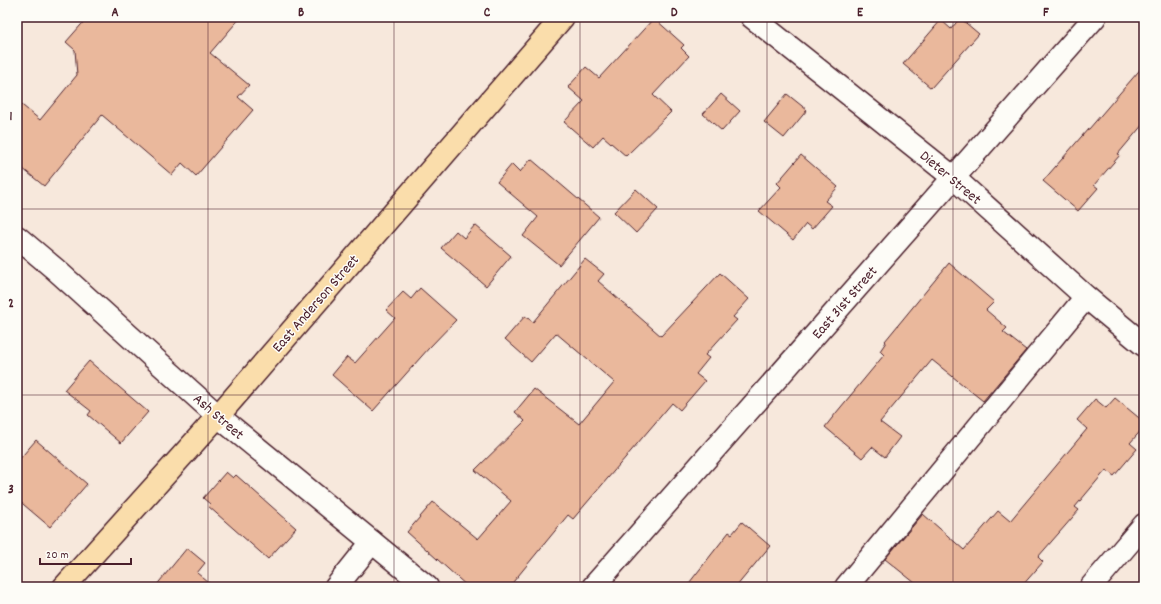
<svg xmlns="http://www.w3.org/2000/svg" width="1161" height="604" viewBox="0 0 1161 604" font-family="Dekko,sans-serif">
  <rect width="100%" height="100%" fill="#f7e8dc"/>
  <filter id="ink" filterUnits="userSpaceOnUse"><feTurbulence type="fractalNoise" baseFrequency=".025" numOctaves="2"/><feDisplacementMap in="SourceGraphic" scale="8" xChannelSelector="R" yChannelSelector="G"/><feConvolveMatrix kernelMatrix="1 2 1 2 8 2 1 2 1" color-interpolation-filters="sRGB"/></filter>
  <g filter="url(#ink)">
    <!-- building -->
    <g fill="#eab89c" stroke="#4a1f2b">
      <path d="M88 17H241L210 53 249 85 238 97 253 110 196 176 182 163 172 175 102 115 44 186 17 164V101L40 120 77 75 75 50 66 42Z"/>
      <path d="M654 18 684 45 681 48 689 56 653 95 671 112 626 156 603 136 593 147 564 122 584 101 568 87 586 67 599 78Z"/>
      <path d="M960 18 979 34 931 88 903 64 941 20 951 29Z"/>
      <path d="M1144 65V123L1118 154 1120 155 1094 185 1098 188 1078 211 1043 181 1088 129H1089Z"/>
      <path d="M721 94 740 111 722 131 703 114Z"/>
      <path d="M787 94 807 110 784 138 764 122Z"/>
      <path d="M801 155 838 187 825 201 832 206 812 229 806 224 793 240 759 211 781 187 777 183Z"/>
      <path d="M531 159 599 217 559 265 523 236 538 217 497 182 512 164 520 172Z"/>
      <path d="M636 189 658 209 636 233 614 212Z"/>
      <path d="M475 225 511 256 486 286 441 248 456 231 464 238Z"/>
      <path d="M585 259 604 274 598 281 661 336 720 273 749 299 733 317 737 320 705 355 709 358 696 374 705 381 680 410 672 403 573 519 568 515 509 587H468L407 532 433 502 478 539 511 501 475 470 525 421 515 412 534 389 579 424 614 382 556 333 531 362 505 339 525 316 533 322Z"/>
      <path d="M949 263 994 302 986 310 1007 328 1003 332 1026 350 983 401 932 360 880 422 900 437 885 457 872 447 862 458 825 427 836 413 884 355 880 351 886 342 885 341Z"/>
      <path d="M420 288 456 320 429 348 373 411 332 375 347 357 355 363 395 318 386 310 403 292 411 299Z"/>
      <path d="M89 361 148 412 121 443 88 415 91 411 64 390Z"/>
      <path d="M1115 398 1144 422V427L1130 443 1137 449 1114 476 1106 470 1075 507 1079 510 1038 557 1043 562 1021 587H920L885 559 923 514 964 550 998 511 1010 521 1087 429 1077 420 1095 399 1106 408Z"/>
      <path d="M36 440 87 484 50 527 17 499V462Z"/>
      <path d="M226 472 233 478 236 475 296 528 268 559 208 506 210 504 203 498Z"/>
      <path d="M742 522 770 546 736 587H686L729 532 732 534Z"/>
      <path d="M187 548 205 563 197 573 214 587H155Z"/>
    </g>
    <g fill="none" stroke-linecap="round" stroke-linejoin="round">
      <defs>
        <g id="minor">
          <path d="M752 17 954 178 1086 297 1144 345"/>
          <path d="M17 237 55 269 218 416 427 587"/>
          <path d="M336 587 372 542"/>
          <path d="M593 587 1095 17"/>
          <path d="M846 587 1086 297"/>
          <path d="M1091 587 1144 525"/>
        </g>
        <path id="major" d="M64 587 218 416 563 17"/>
      </defs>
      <!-- minor casing -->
      <use href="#minor" stroke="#4a1f2b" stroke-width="25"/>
      <!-- major casing -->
      <use href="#major" stroke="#4a1f2b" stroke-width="25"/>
      <!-- minor -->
      <use href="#minor" stroke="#fdfcf7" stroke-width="22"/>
      <!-- major -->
      <use href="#major" stroke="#faddab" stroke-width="22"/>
    </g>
  </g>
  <!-- grid -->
  <path fill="none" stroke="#4a1f2b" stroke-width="1" stroke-opacity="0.55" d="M208 17V587M394 17V587M580 17V587M767 17V587M953 17V587M17 209H1144M17 395H1144"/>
  <g text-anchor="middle" stroke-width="3" stroke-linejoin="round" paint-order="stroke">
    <!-- street labels -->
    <g font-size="15" fill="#4a1f2b" stroke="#fdfcf7">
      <text transform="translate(951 177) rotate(40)" y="5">Dieter Street</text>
      <text transform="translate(844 302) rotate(-49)" y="5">East 31st Street</text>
      <text transform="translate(315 303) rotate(-49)" y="5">East Anderson Street</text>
      <text transform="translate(219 416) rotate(41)" y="5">Ash Street</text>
    </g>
  </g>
  <!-- margin -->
  <rect width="1161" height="604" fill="none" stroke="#fdfcf7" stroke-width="44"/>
  <!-- scale -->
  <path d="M40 558v6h91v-6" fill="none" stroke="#4a1f2b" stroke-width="2"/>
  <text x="46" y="558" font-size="12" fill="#4a1f2b" stroke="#fdfcf7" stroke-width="3" paint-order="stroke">20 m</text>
  <rect x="22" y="22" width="1117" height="560" fill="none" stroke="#4a1f2b" stroke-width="1.5"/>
  <g font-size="13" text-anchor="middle" font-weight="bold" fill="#4a1f2b">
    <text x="115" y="16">A</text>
    <text x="301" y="16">B</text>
    <text x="487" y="16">C</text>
    <text x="674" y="16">D</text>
    <text x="860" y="16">E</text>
    <text x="1046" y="16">F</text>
    <text x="11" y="120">1</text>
    <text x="11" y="307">2</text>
    <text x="11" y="493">3</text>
  </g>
</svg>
